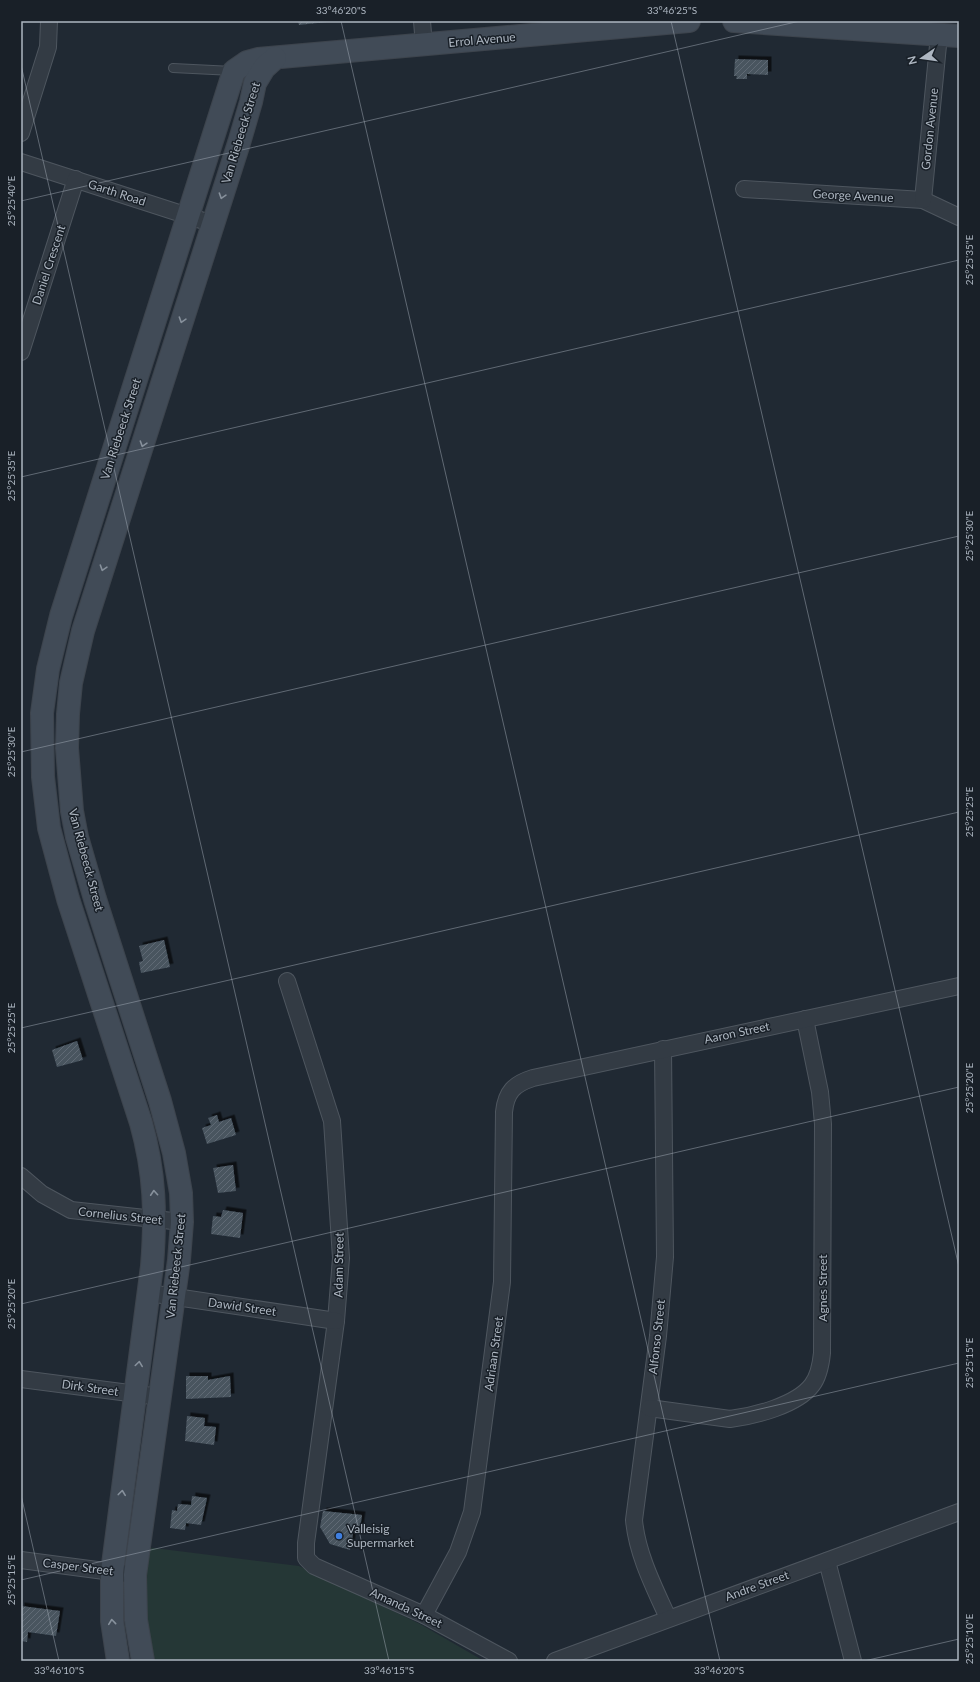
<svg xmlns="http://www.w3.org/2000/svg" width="980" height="1682" viewBox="0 0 980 1682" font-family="Lato,sans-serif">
  <defs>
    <pattern id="building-hatch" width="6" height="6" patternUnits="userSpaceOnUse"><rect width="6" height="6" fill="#48545f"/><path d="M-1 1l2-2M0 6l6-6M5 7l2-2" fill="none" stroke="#606a74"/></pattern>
    <filter id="shadow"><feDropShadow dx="3.5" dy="-3.5" stdDeviation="0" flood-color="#0009"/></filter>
  </defs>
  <rect width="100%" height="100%" fill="#202933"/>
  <!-- grass -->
  <path fill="#253736" d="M146 1547 299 1566 420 1624 484 1661H155C144 1625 143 1584 146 1547Z"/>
  <!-- building -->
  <g fill="url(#building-hatch)" filter="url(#shadow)">
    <path d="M298 21H327V22L299 25Z"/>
    <path d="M735 59 768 60V75L747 74V79H736L737 76H734Z"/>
    <path d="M164 940 170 967 141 973 139 962 143 961 139 946Z"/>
    <path d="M77 1041 83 1060 57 1067 52 1050Z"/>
    <path d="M217 1115 219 1122 231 1118 236 1135 207 1144 202 1128 211 1125 208 1118Z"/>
    <path d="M233 1165 236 1191 218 1193 213 1168Z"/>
    <path d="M223 1210 243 1213 240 1238 211 1234 213 1216 221 1217Z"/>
    <path d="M186 1376H208V1380L230 1376 231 1397 186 1399Z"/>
    <path d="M187 1416 205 1418 204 1426 216 1427 214 1445 185 1441Z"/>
    <path d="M192 1496 207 1498 201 1525 186 1523 185 1530 170 1528 172 1510 177 1511 178 1504 191 1505Z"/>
    <path d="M323 1511 362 1515 360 1529 354 1528 350 1550 330 1544 320 1527Z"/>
    <path d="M21 1606 60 1611 56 1636 28 1632 27 1642 21 1641Z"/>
  </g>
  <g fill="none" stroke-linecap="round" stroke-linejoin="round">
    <defs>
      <path id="lane" d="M173 68 233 71"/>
      <g id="street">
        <path d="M422 21 424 46"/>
        <path d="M21 133 48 47 49 21"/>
        <path d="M21 162 213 224"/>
        <path d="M744 189 923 200 959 217"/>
        <path d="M923 200 939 35"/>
        <path d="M21 352 76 179"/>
        <path d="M287 981 332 1121 341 1258 336 1321 306 1543V1558L314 1566 424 1615 509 1661"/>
        <path d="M663 1049 665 1257 658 1336 634 1520C637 1554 654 1587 668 1618"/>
        <path d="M21 1176 42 1194 71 1210 182 1222"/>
        <path d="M149 1293 336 1321"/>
        <path d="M21 1379 160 1397"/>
        <path d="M649 1408 730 1419C755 1416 797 1405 812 1385 819 1376 821 1363 822 1353L823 1124 820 1092 805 1019"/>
        <path d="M21 1560 135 1575"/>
        <path d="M827 1561 853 1661"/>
        <path d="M424 1615 458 1552 472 1512 502 1282 504 1112C506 1092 514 1084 533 1078L959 986"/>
        <path d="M555 1661 959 1512"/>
      </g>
      <g id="secondary">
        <path d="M734 21 959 36"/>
        <path d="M118 1661 112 1621V1572L152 1266C156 1215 155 1173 141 1123L68 899 49 828 43 777 42 713 48 669 61 616 234 71 247 62 258 59 689 21"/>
        <path d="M143 1661 136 1620 135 1575 179 1260 182 1222 181 1193 174 1153 160 1101 95 899 77 837 72 811 67 748 68 714 71 683 83 631 239 143 251 102 255 83 264 68 275 58"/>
      </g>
    </defs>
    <!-- lane casing -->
    <use href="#lane" stroke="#4e565f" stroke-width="10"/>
    <!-- street casing -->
    <use href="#street" stroke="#4e565f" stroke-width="18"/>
    <!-- secondary casing -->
    <use href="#secondary" stroke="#3d444d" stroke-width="24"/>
    <!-- lane -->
    <use href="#lane" stroke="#333b44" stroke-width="8"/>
    <!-- street -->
    <use href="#street" stroke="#333b44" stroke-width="16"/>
    <!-- secondary -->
    <use href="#secondary" stroke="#414b57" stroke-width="22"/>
  </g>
  <!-- one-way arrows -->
  <defs><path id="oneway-chevron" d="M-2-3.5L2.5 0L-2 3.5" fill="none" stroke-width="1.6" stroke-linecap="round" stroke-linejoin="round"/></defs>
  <g stroke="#87919c">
    <use href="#oneway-chevron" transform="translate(222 196) rotate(108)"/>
    <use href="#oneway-chevron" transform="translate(182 320) rotate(108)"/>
    <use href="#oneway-chevron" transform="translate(143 444) rotate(108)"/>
    <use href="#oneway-chevron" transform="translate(103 568) rotate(108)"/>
    <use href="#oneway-chevron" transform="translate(154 1193) rotate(-94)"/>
    <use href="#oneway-chevron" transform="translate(139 1364) rotate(-82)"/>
    <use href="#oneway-chevron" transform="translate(122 1493) rotate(-83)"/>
    <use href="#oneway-chevron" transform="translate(112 1622) rotate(-96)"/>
  </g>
  <!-- ticks -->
  <path fill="none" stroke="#adb6c1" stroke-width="1" stroke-opacity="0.45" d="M341 21 720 1661M671 21 959 1267M21 65 389 1661M21 201 800 21M21 477 959 260M21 752 959 536M21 1028 959 812M21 1304 959 1087M21 1495 59 1661M21 1580 959 1363M864 1661 959 1639"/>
  <!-- markers -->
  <circle fill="#3f7fe0" stroke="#192028" stroke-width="1.5" cx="339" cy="1536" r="4"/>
  <g text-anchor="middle" stroke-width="3" stroke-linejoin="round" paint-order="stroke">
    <!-- street labels -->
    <g font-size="12" fill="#adb6c1" stroke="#192028">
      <text transform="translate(482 40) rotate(-5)" y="4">Errol Avenue</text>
      <text transform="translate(930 129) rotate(-84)" y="4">Gordon Avenue</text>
      <text transform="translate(241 133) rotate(-73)" y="4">Van Riebeeck Street</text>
      <text transform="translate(117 193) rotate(18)" y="4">Garth Road</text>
      <text transform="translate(853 196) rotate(3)" y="4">George Avenue</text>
      <text transform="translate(49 265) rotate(-72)" y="4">Daniel Crescent</text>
      <text transform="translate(121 429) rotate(-72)" y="4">Van Riebeeck Street</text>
      <text transform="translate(86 860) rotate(75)" y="4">Van Riebeeck Street</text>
      <text transform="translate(737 1033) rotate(-12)" y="4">Aaron Street</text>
      <text transform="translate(120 1216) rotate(6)" y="4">Cornelius Street</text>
      <text transform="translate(339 1265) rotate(-89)" y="4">Adam Street</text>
      <text transform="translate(176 1266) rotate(-84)" y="4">Van Riebeeck Street</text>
      <text transform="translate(823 1288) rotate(-90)" y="4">Agnes Street</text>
      <text transform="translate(242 1307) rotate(8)" y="4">Dawid Street</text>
      <text transform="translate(657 1337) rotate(-84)" y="4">Alfonso Street</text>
      <text transform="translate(494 1354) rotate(-82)" y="4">Adriaan Street</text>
      <text transform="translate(90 1388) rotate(8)" y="4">Dirk Street</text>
      <text transform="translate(78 1567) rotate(7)" y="4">Casper Street</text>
      <text transform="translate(757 1586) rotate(-20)" y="4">Andre Street</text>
      <text transform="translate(406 1608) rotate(25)" y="4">Amanda Street</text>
    </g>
    <!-- poi labels -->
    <g font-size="12" fill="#adb6c1" stroke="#192028" text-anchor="start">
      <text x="347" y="1533">Valleisig<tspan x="347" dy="14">Supermarket</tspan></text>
    </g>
  </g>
  <!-- border -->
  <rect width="980" height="1682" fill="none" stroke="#192028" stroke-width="44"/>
  <!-- north arrow -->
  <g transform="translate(922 58) rotate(257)" stroke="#192028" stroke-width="3" paint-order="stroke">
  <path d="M0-3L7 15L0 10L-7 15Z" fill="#adb6c1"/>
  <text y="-6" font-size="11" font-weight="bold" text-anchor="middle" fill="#adb6c1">N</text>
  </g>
  <rect x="22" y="22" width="936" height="1638" fill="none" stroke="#adb6c1" stroke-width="1.5"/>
  <g font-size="10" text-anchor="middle" fill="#adb6c1">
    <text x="341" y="14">33°46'20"S</text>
    <text x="672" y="14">33°46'25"S</text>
    <text transform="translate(11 201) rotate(-90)" y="4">25°25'40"E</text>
    <text transform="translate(969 260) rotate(-90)" y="4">25°25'35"E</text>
    <text transform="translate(11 476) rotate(-90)" y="4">25°25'35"E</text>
    <text transform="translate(969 536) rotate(-90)" y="4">25°25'30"E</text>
    <text transform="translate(11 752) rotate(-90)" y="4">25°25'30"E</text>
    <text transform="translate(969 812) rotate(-90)" y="4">25°25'25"E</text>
    <text transform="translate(11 1028) rotate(-90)" y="4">25°25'25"E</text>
    <text transform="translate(969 1088) rotate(-90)" y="4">25°25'20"E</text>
    <text transform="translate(11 1304) rotate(-90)" y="4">25°25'20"E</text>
    <text transform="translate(969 1363) rotate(-90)" y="4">25°25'15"E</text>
    <text transform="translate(11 1580) rotate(-90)" y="4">25°25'15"E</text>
    <text transform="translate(969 1639) rotate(-90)" y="4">25°25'10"E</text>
    <text x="59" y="1674">33°46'10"S</text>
    <text x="389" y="1674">33°46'15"S</text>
    <text x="719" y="1674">33°46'20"S</text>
  </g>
</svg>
